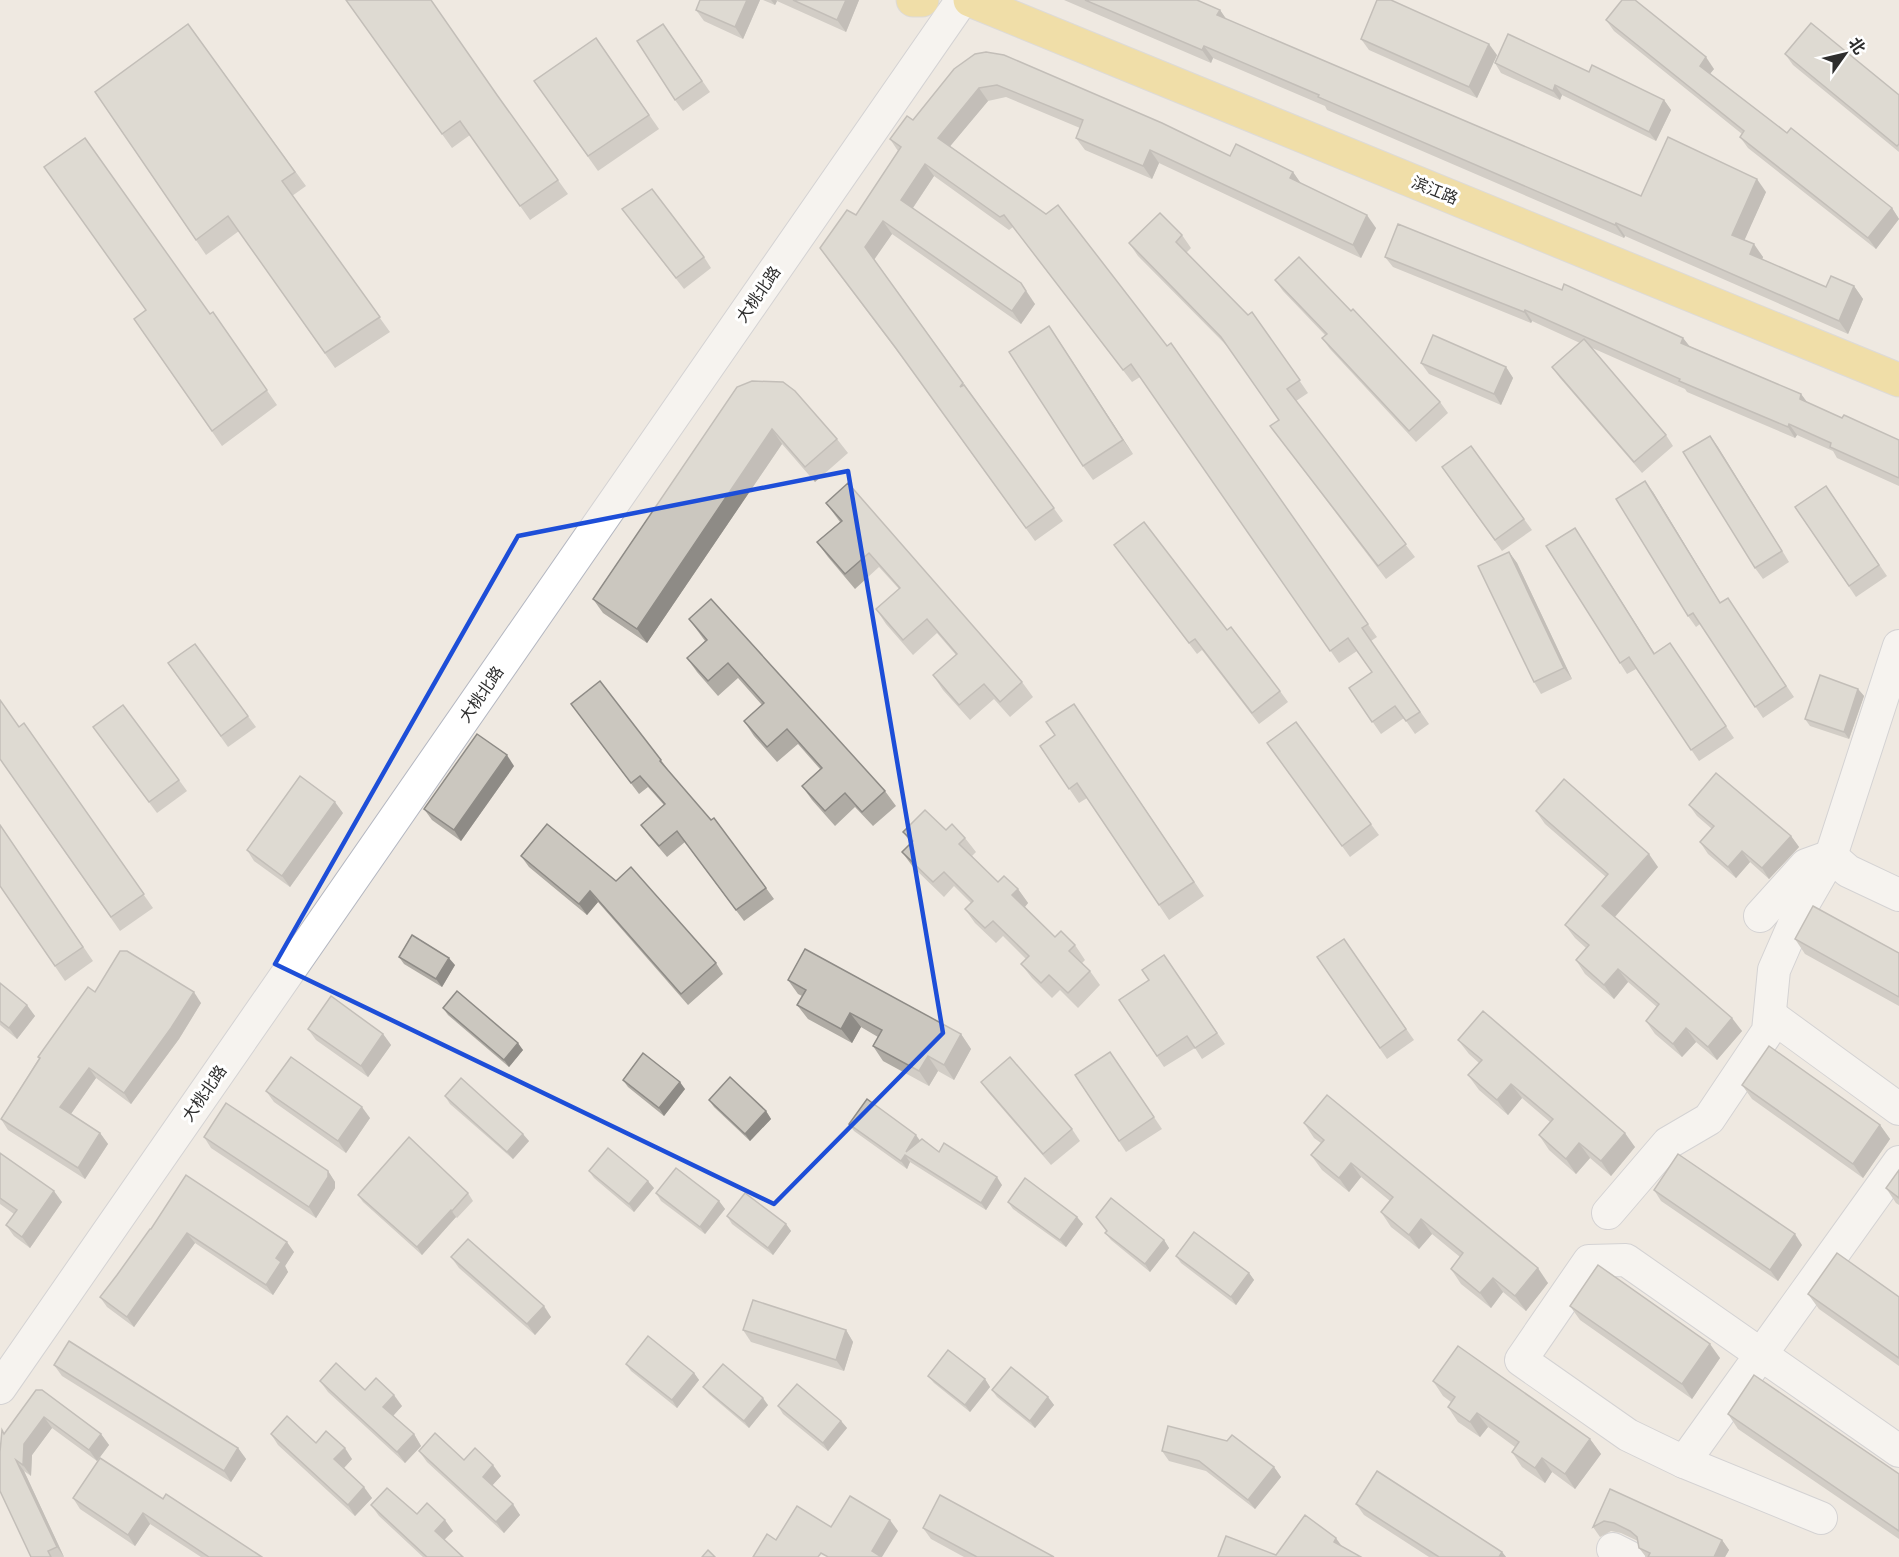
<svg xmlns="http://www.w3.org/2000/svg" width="1899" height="1557" viewBox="0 0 1899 1557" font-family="Commissioner,'Noto Sans SC',sans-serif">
  <rect width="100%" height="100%" fill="#efe9e1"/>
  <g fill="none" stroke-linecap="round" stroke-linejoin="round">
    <defs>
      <g id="minor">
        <path d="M1760 916 1806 865 1831 856 1848 871 1899 895"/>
        <path d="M1770 1015 1899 1109"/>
        <path d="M1608 1213 1668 1143 1709 1119 1768 1031 1774 970 1801 908 1831 856 1899 646"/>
        <path d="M0 1388 962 0"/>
        <path d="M1684 1462 1628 1435 1521 1360 1589 1261 1626 1260 1899 1451"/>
        <path d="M1821 1518 1684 1462 1899 1162"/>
        <path d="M1613 1549 1629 1557"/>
      </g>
      <g id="major">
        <path d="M913 0H922"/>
        <path d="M970 0 1899 380"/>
      </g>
    </defs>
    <!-- minor casing -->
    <use href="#minor" stroke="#b4b7c1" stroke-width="34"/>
    <!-- major casing -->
    <use href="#major" stroke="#c9c9c9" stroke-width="35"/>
    <!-- minor -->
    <use href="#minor" stroke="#fff" stroke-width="32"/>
    <!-- major -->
    <use href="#major" stroke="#f2d163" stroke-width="33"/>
  </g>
  <!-- wall -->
  <g fill="#afaba4">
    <path d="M346 0 498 97 568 194 530 220 470 135 452 148Z"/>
    <path d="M760 0 743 39 704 21 696 10Z"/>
    <path d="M763 0H859L846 32 777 1 775 5Z"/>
    <path d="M1064 0H1197L1220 10 1226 19 1641 196 1766 192 1744 240 1763 257 1762 259 1826 287 1854 286 1863 299 1848 334 1625 236 1624 238 1327 110 1325 106 1213 58 1211 63Z"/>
    <path d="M1606 20 1714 69 1710 74 1787 133 1892 208 1899 219 1876 249 1748 148 1740 137 1742 134 1614 31Z"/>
    <path d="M188 24 306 186 292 196 390 332 335 368 239 231 206 255 95 92Z"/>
    <path d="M663 24 710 92 683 111 675 100Z"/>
    <path d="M596 38 659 129 598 171 534 81Z"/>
    <path d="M1361 39 1497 55 1477 98 1369 50Z"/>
    <path d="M1785 54 1899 95V152L1793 65Z"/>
    <path d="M1495 63 1589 72 1664 100 1671 110 1656 141 1562 95 1560 100 1501 73Z"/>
    <path d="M954 69 1230 156 1293 172 1301 184 1376 228 1361 258 1159 163 1152 179 1085 150 1076 138 1080 128 1006 97 988 101 950 146 1167 346 1171 343 1377 637 1371 641 1429 724 1415 734 1404 718 1381 734 1349 688 1372 672 1357 651 1339 663 1140 377 1132 382 1013 227 1009 230 934 176 913 208 1035 304 1021 324 892 234 874 259 1063 521 1035 541 904 360 829 261 820 248 856 215 898 151 890 139 913 120Z"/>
    <path d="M622 209 704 257 711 268 684 289Z"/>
    <path d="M1182 235 1191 248 1186 253 1248 315 1252 312 1308 393 1296 401 1415 557 1386 579 1270 426 1279 420 1230 349 1138 256 1129 243Z"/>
    <path d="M1385 257 1562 290 1683 338 1689 346 1801 394 1807 402 1842 418 1899 440V486L1837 458 1833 451 1797 435 1795 438 1687 392 1685 389 1590 347 1666 435 1673 446 1642 473 1560 378 1552 367 1580 343 1532 321 1531 323 1393 267Z"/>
    <path d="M1275 280 1351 311 1440 402 1448 413 1416 442 1330 349 1322 338 1325 335 1283 291Z"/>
    <path d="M213 312 277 405 222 446 134 319 210 314Z"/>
    <path d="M1059 341 1133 454 1093 480 1083 466Z"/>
    <path d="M1421 363 1506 367 1513 378 1501 405 1429 374Z"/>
    <path d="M737 387 837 439 848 453 815 482 782 444 647 643 603 613 593 599Z"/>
    <path d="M1710 436 1789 562 1763 579 1755 568Z"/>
    <path d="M1471 446 1532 530 1502 551 1442 467Z"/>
    <path d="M1826 486 1887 576 1856 597 1795 507Z"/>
    <path d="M1653 492 1720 603 1735 609 1794 697 1763 718 1700 624 1696 627 1688 616Z"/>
    <path d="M826 503 1022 682 1033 697 1010 717 994 699 970 720 943 690 933 675 956 655 937 633 913 655 886 624 876 609 899 589 879 567 855 589 828 557 817 542 840 522Z"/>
    <path d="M1582 539 1654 653 1670 643 1734 738 1699 761 1636 669 1627 674 1620 663Z"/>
    <path d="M1114 545 1227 630 1280 691 1288 702 1259 724 1202 650 1197 654Z"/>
    <path d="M1509 552 1517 563 1572 679 1541 694 1534 682Z"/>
    <path d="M689 619 885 791 896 806 873 826 855 807 835 826 812 800 802 786 820 769 798 744 777 762 754 736 744 721 762 705 738 678 718 696 697 672 687 658 705 641Z"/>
    <path d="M195 644 256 727 228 747 168 663Z"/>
    <path d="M1858 689 1864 696 1849 739 1810 726 1805 719Z"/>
    <path d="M571 704 661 760 669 771 766 888 774 899 744 921 685 842 667 857 649 836 641 825 664 805 648 787 639 794Z"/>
    <path d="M1074 704 1204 896 1169 920 1087 798 1079 803 1040 746 1055 735Z"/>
    <path d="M1296 722 1379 835 1350 857 1267 743Z"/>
    <path d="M24 723 153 908 120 931 0 759 19 727Z"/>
    <path d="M101 738 179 780 187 791 157 813Z"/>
    <path d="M514 766 461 841 432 820 424 809Z"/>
    <path d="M1689 805 1791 836 1799 847 1769 879 1750 862 1736 878 1708 854 1700 842 1712 829 1697 816Z"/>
    <path d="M1536 811 1658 867 1615 917 1742 1031 1717 1060 1696 1042 1682 1057 1655 1034 1646 1021 1657 1007 1628 982 1614 999 1585 974 1576 960 1586 948 1575 938 1565 925 1606 877 1545 824Z"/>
    <path d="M343 813 290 887 254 861 247 850Z"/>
    <path d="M547 824 716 963 723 974 688 1005 598 902 587 915 529 867 521 856Z"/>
    <path d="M0 825 93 961 65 981 0 886Z"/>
    <path d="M946 830 965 838 976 852 972 856 998 882 1018 889 1028 903 1025 907 1055 937 1075 945 1085 960 1082 963 1090 971 1100 985 1078 1008 1060 990 1052 998 1032 978 1021 964 1026 959 1003 936 996 943 975 923 965 909 971 903 954 886 944 897 913 867 902 852 911 843 903 832Z"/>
    <path d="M1344 939 1414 1040 1387 1059 1317 957Z"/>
    <path d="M1795 939 1899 953V1006L1805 954Z"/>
    <path d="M1164 955 1225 1044 1202 1059 1195 1048 1164 1067 1119 1000 1149 980Z"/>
    <path d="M399 957 455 965 442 987 404 964Z"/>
    <path d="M788 980 961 1034 971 1049 954 1080 938 1071 929 1086 883 1061 873 1046 878 1037 861 1027 852 1043 808 1019 797 1005 802 996 798 994Z"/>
    <path d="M0 983 35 1016 17 1039 0 1025Z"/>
    <path d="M95 992 201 1003 179 1039 131 1104 96 1078 71 1114 100 1133 108 1144 85 1179 8 1130 1 1119 39 1058 38 1057Z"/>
    <path d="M443 1008 523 1050 509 1067 448 1015Z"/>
    <path d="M308 1029 383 1034 391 1045 368 1077 316 1040Z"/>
    <path d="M1458 1040 1635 1147 1611 1176 1590 1158 1576 1174 1549 1150 1539 1135 1550 1122 1522 1098 1508 1115 1479 1090 1468 1075 1479 1063 1469 1054Z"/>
    <path d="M1110 1052 1162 1129 1126 1152 1075 1075Z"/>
    <path d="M623 1080 685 1089 664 1116 628 1087Z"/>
    <path d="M981 1082 1072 1129 1080 1141 1051 1165 989 1093Z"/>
    <path d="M1742 1085 1880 1125 1890 1139 1863 1178 1752 1099Z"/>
    <path d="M266 1091 370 1118 346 1153 274 1102Z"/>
    <path d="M445 1096 529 1141 513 1159 450 1104Z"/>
    <path d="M709 1100 766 1111 771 1119 750 1141 714 1107Z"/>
    <path d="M1304 1123 1548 1283 1526 1311 1503 1292 1491 1308 1461 1284 1451 1269 1460 1257 1432 1234 1419 1249 1391 1227 1381 1212 1390 1201 1361 1177 1349 1192 1322 1170 1311 1155 1321 1143 1314 1138Z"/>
    <path d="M849 1124 920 1141 939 1152 1002 1185 986 1210 910 1162 907 1169 854 1131Z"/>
    <path d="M204 1137 328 1171 335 1182V1188L316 1218 211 1148Z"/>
    <path d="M0 1153 62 1202 30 1248 14 1236 6 1225 14 1214 0 1204Z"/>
    <path d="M1899 1170V1205L1896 1203 1886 1188Z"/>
    <path d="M589 1171 654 1188 634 1212 594 1178Z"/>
    <path d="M186 1175 294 1252 285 1266 288 1272 273 1295 195 1243 134 1327 107 1307 100 1297 117 1275 151 1229Z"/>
    <path d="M1654 1190 1802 1245 1778 1281 1661 1201Z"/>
    <path d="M468 1193 473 1201 457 1218 456 1217 422 1255 363 1202 358 1195Z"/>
    <path d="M656 1193 719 1201 725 1209 705 1234 661 1201Z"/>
    <path d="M1008 1202 1077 1217 1083 1224 1066 1247 1013 1209Z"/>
    <path d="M727 1216 786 1224 791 1231 773 1255 732 1224Z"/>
    <path d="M1096 1217 1164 1240 1169 1248 1150 1272 1111 1240 1105 1233 1107 1231Z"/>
    <path d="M1176 1256 1249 1273 1254 1280 1236 1305 1181 1263Z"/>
    <path d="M451 1257 551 1317 535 1335 459 1268Z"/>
    <path d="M1808 1294 1899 1297V1366L1819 1309Z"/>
    <path d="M1570 1306 1720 1358 1692 1399 1580 1320Z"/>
    <path d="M743 1330H846L853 1342 844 1371 751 1342Z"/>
    <path d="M626 1364 694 1373 699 1380 677 1408 631 1371Z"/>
    <path d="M54 1365 238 1448 246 1459 231 1482 62 1376Z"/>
    <path d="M928 1376 985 1379 990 1387 970 1412 934 1383Z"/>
    <path d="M320 1381 365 1390 402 1406 393 1416 414 1434 421 1446 405 1463 328 1392Z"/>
    <path d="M1433 1381 1590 1439 1601 1454 1575 1489 1552 1472 1545 1483 1522 1467 1512 1452 1515 1447 1488 1427 1480 1437 1458 1422 1448 1407 1451 1402 1443 1396Z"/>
    <path d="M703 1387 768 1405 749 1428 709 1394Z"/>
    <path d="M36 1390 101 1434 109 1445 97 1461 52 1428 32 1455 31 1476 24 1471 64 1557H31L4 1434Z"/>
    <path d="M992 1390 1048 1397 1054 1405 1035 1428 997 1397Z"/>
    <path d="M778 1406 841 1421 847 1428 828 1451 783 1414Z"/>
    <path d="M1728 1414 1899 1474V1539L1738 1429Z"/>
    <path d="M271 1434 316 1443 352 1459 344 1468 372 1498 355 1516 278 1445Z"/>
    <path d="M419 1451 464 1460 501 1476 492 1485 520 1515 504 1533 427 1462Z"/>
    <path d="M1162 1451 1274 1467 1281 1477 1255 1509 1206 1471 1169 1461Z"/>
    <path d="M1610 1489 1722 1540 1729 1550 1725 1557H1646L1639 1548 1638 1541 1621 1533 1611 1531 1600 1537 1593 1527Z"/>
    <path d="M73 1498 163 1499 262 1557H201L150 1524 135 1546 80 1509Z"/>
    <path d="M1356 1504 1502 1552 1506 1557H1429L1364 1515Z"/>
    <path d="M371 1505 417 1514 453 1531 444 1540 463 1557H423L379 1516Z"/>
    <path d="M923 1528 1054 1557H964L931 1539Z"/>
  </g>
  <!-- shaded-wall -->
  <g fill="#8e8b86">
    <path d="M747 0H760L743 39 735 27Z"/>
    <path d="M771 0H776L777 1 775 5Z"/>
    <path d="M846 0H859L846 32 837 20Z"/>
    <path d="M1220 10 1229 23 1217 15Z"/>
    <path d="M1489 44 1497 55 1477 98 1469 87Z"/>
    <path d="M1204 46 1213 58 1211 63 1202 50Z"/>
    <path d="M1706 57 1714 69 1707 77 1700 66Z"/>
    <path d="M1555 85 1562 95 1560 100 1553 91Z"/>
    <path d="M979 88 988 101 947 150 938 138Z"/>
    <path d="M1664 100 1671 110 1656 141 1649 132Z"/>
    <path d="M1150 150 1159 163 1152 179 1143 166Z"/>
    <path d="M925 164 934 176 910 212 901 200Z"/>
    <path d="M1293 172 1302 185 1290 178Z"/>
    <path d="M1757 179 1766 192 1741 248 1732 235Z"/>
    <path d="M1892 208 1899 219 1876 249 1868 238Z"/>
    <path d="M1367 215 1376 228 1361 258 1353 245Z"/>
    <path d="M883 221 892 234 874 260 865 247Z"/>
    <path d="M1616 223 1625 236 1624 238 1615 225Z"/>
    <path d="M1754 244 1763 257 1759 267 1750 254Z"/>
    <path d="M1021 283 1035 304 1021 324 1012 311Z"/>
    <path d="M1854 286 1863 299 1848 334 1839 321Z"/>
    <path d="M1525 310 1532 321 1531 323 1524 312Z"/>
    <path d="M1049 326 1059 341 1133 454 1123 440Z"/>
    <path d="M1683 338 1691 348 1681 343Z"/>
    <path d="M1506 367 1513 378 1501 405 1494 394Z"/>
    <path d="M1801 394 1809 405 1800 399Z"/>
    <path d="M1789 424 1797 435 1795 438 1788 427Z"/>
    <path d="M772 429 782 444 647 643 637 629Z"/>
    <path d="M1710 436 1718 447 1789 562 1782 551Z"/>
    <path d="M1645 481 1653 492 1727 614 1720 603Z"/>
    <path d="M1575 528 1582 539 1662 665 1654 654Z"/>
    <path d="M1509 552 1517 563 1572 679 1564 668Z"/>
    <path d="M1858 689 1864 696 1849 739 1844 732Z"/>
    <path d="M507 755 514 766 461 841 454 830Z"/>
    <path d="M335 802 343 813 290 887 282 876Z"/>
    <path d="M1791 836 1799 847 1769 879 1762 868Z"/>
    <path d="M1742 851 1750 862 1736 878 1728 867Z"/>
    <path d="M1649 854 1658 867 1612 920 1602 906Z"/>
    <path d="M1018 889 1028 903 1023 909 1012 895Z"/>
    <path d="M590 891 598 902 587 915 579 904Z"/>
    <path d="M449 958 455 965 442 987 436 979Z"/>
    <path d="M1618 969 1628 982 1614 999 1604 985Z"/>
    <path d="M194 992 201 1003 179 1039 131 1104 124 1093Z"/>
    <path d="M27 1005 35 1016 17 1039 9 1028Z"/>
    <path d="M850 1013 861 1027 852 1043 841 1029Z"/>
    <path d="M1732 1018 1742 1031 1717 1060 1708 1047Z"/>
    <path d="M1686 1028 1696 1042 1682 1057 1673 1044Z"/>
    <path d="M383 1034 391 1045 368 1077 361 1066Z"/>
    <path d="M961 1034 971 1049 954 1080 944 1065Z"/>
    <path d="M518 1043 523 1050 509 1067 504 1060Z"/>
    <path d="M928 1056 938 1071 929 1086 919 1071Z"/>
    <path d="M89 1068 96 1078 68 1118 60 1107Z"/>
    <path d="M680 1082 685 1089 664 1116 659 1108Z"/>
    <path d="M1511 1084 1522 1098 1508 1115 1497 1100Z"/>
    <path d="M362 1107 370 1118 346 1153 338 1141Z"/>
    <path d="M766 1111 771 1119 750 1141 745 1134Z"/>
    <path d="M1880 1125 1890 1139 1863 1178 1853 1164Z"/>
    <path d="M100 1133 108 1144 85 1179 78 1168Z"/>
    <path d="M1625 1133 1635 1147 1611 1176 1601 1161Z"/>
    <path d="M523 1134 529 1141 513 1159 507 1152Z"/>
    <path d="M916 1135 921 1142 912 1160 906 1152Z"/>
    <path d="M1579 1143 1590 1158 1576 1174 1566 1159Z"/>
    <path d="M905 1155 910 1162 907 1169 901 1161Z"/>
    <path d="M1351 1163 1361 1177 1349 1192 1339 1178Z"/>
    <path d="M328 1171 335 1182V1188L316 1218 309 1207Z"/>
    <path d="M997 1177 1002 1185 986 1210 981 1203Z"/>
    <path d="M648 1181 654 1188 634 1212 629 1204Z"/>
    <path d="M54 1191 62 1202 30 1248 22 1237Z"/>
    <path d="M719 1201 725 1209 705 1234 700 1227Z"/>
    <path d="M451 1210 456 1217 422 1255 417 1247Z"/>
    <path d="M1077 1217 1083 1224 1066 1247 1060 1240Z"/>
    <path d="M1421 1219 1432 1234 1419 1249 1409 1235Z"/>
    <path d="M786 1224 791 1231 773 1255 768 1248Z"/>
    <path d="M187 1233 195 1243 134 1327 127 1317Z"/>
    <path d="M1795 1234 1802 1245 1778 1281 1770 1270Z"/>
    <path d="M1164 1240 1169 1248 1150 1272 1145 1264Z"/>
    <path d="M287 1242 294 1252 285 1266 288 1272 273 1295 266 1285 276 1258Z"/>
    <path d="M1538 1268 1548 1283 1526 1311 1515 1296Z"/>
    <path d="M1249 1273 1254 1280 1236 1305 1231 1297Z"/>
    <path d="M1493 1278 1503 1292 1491 1308 1480 1293Z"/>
    <path d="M544 1306 551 1317 535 1335 527 1324Z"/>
    <path d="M846 1330 853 1342 844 1371 836 1360Z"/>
    <path d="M1710 1344 1720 1358 1692 1399 1682 1384Z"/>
    <path d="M694 1373 699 1380 677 1408 672 1400Z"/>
    <path d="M985 1379 990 1387 970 1412 965 1405Z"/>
    <path d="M394 1395 402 1406 391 1418 383 1407Z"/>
    <path d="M1048 1397 1054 1405 1035 1428 1030 1421Z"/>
    <path d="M763 1398 768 1405 749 1428 744 1421Z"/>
    <path d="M1477 1413 1488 1427 1480 1437 1470 1422Z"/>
    <path d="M44 1417 52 1428 32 1455 31 1476 23 1465 24 1444Z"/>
    <path d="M841 1421 847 1428 828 1451 823 1443Z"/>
    <path d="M101 1434 109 1445 97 1461 89 1450Z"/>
    <path d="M414 1434 421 1446 405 1463 397 1452Z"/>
    <path d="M1590 1439 1601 1454 1575 1489 1565 1474Z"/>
    <path d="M238 1448 246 1459 231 1482 224 1471Z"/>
    <path d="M345 1448 352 1459 342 1470 334 1459Z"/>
    <path d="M1542 1458 1552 1472 1545 1483 1535 1468Z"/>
    <path d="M16 1460 24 1471 64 1557 57 1547Z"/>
    <path d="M493 1465 501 1476 490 1488 483 1477Z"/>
    <path d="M1274 1467 1281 1477 1255 1509 1248 1500Z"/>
    <path d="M364 1487 372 1498 355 1516 348 1505Z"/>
    <path d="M513 1504 520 1515 504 1533 496 1522Z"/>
    <path d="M143 1513 150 1524 135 1546 128 1535Z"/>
    <path d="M445 1520 453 1531 442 1542 435 1531Z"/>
    <path d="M890 1520 898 1531 882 1557H876L872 1551Z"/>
    <path d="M1336 1538 1343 1548 1334 1542Z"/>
    <path d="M1722 1540 1729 1550 1725 1557H1714Z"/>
    <path d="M1502 1552 1506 1557H1499Z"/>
  </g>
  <!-- building -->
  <g fill="#cbc7bf" stroke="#8e8b86" stroke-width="1.5">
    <path d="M346 0H431L497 95 558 180 520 206 460 121 442 134Z"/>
    <path d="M700 0H747L735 27 696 10Z"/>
    <path d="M793 0H846L837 20Z"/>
    <path d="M1085 0H1197L1220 10 1217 15 1641 196 1668 137 1757 179 1732 235 1754 244 1750 254 1826 287 1831 276 1854 286 1839 321 1616 223 1615 225 1318 97 1319 95 1204 46 1202 50Z"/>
    <path d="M1377 0H1391L1489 44 1469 87 1361 39Z"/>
    <path d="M1622 0H1635L1706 57 1700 66 1787 133 1791 128 1892 208 1868 238 1740 137 1744 131 1606 20Z"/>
    <path d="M1811 23 1899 95V144L1897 146 1785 54Z"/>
    <path d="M188 24 295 172 282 181 380 317 325 353 228 216 196 240 95 92Z"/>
    <path d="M663 24 702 81 675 100 637 41Z"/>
    <path d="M1508 34 1589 72 1592 65 1664 100 1649 132 1555 85 1553 91 1495 63Z"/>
    <path d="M596 38 649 115 588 156 534 81Z"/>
    <path d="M986 52 1004 55 1162 123 1230 156 1236 144 1293 172 1290 178 1367 215 1353 245 1150 150 1143 166 1076 138 1083 120 997 85 979 88 938 138 1046 214 1058 205 1167 346 1171 343 1368 624 1362 628 1420 712 1406 721 1395 706 1372 722 1349 688 1372 672 1348 638 1330 651 1131 364 1123 370 1004 215 1000 217 925 164 901 200 1021 283 1026 291 1012 311 883 221 865 247 963 383 960 387 964 385 1054 508 1026 528 895 347 820 248 847 210 856 215 901 147 890 139 907 116 913 120 954 69 975 54Z"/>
    <path d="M85 138 210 314 213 312 267 390 212 431 134 319 146 310 44 167Z"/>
    <path d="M652 189 704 257 676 278 622 209Z"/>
    <path d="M1160 213 1182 235 1176 242 1248 315 1252 312 1300 380 1287 389 1406 544 1378 566 1270 426 1279 420 1221 337 1129 243Z"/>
    <path d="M1398 224 1562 290 1564 284 1683 338 1681 343 1801 394 1800 399 1842 418 1844 415 1899 440V478L1830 447 1831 443 1789 424 1788 427 1679 381 1680 379 1525 310 1524 312 1385 257Z"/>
    <path d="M1299 257 1351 311 1353 309 1440 402 1409 431 1322 338 1327 334 1275 280Z"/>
    <path d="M1049 326 1123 440 1083 466 1009 352Z"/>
    <path d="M1433 335 1506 367 1494 394 1421 363Z"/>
    <path d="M1584 339 1666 435 1634 462 1552 367Z"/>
    <path d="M752 381 783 382 795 391 837 439 805 467 772 429 637 629 593 599 737 387Z"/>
    <path d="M1710 436 1782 551 1755 568 1683 452Z"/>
    <path d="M1471 446 1524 519 1495 540 1442 467Z"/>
    <path d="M1645 481 1720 603 1728 598 1786 686 1755 707 1693 613 1688 616 1616 499Z"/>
    <path d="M848 483 1022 682 1000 702 984 684 959 705 933 675 957 654 927 619 903 640 876 609 900 588 869 553 845 574 817 542 842 521 826 503Z"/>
    <path d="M1826 486 1879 565 1849 586 1795 507Z"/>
    <path d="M1144 522 1227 630 1231 627 1280 691 1252 713 1195 639 1189 643 1114 545Z"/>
    <path d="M1575 528 1654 654 1670 643 1726 726 1691 750 1629 657 1620 663 1546 546Z"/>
    <path d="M1509 552 1564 668 1534 682 1478 566Z"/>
    <path d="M711 599 885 791 862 812 845 793 825 811 802 786 822 768 787 729 767 747 744 721 764 703 728 663 708 681 687 658 707 640 689 619Z"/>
    <path d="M195 644 248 716 221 736 168 663Z"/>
    <path d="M1820 675 1858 689 1844 732 1805 719Z"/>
    <path d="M600 681 661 760 660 761 711 820 714 818 766 888 736 910 677 831 659 846 641 825 665 804 640 776 631 783 571 704Z"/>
    <path d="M0 700 19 727 24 723 144 894 111 917 0 759Z"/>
    <path d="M1074 704 1194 882 1159 905 1077 783 1069 789 1040 746 1055 735 1046 722Z"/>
    <path d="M123 705 179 780 149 802 93 727Z"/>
    <path d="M1296 722 1371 824 1342 846 1267 743Z"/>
    <path d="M477 734 507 755 454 830 424 809Z"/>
    <path d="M1716 773 1791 836 1762 868 1742 851 1728 867 1700 842 1714 826 1689 805Z"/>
    <path d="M300 776 335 802 282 876 247 850Z"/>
    <path d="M1564 779 1649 854 1602 906 1732 1018 1708 1047 1686 1028 1673 1044 1646 1021 1659 1004 1618 969 1604 985 1576 960 1589 945 1565 925 1608 874 1536 811Z"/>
    <path d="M925 810 946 830 952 824 965 838 959 844 998 882 1004 876 1018 889 1012 895 1055 937 1061 931 1075 945 1069 951 1090 971 1068 993 1049 975 1041 983 1021 964 1029 956 993 921 985 928 965 909 973 901 944 872 933 882 902 852 913 841 903 832Z"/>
    <path d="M547 824 616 881 631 867 716 963 681 994 590 891 579 904 521 856Z"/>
    <path d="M0 825 83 947 55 966 0 886Z"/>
    <path d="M1813 906 1899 953V997L1795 939Z"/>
    <path d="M412 935 449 958 436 979 399 957Z"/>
    <path d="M1344 939 1406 1029 1380 1048 1317 957Z"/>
    <path d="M805 949 961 1034 944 1065 928 1056 919 1071 873 1046 882 1030 850 1013 841 1029 797 1005 806 990 788 980Z"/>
    <path d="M120 951H127L194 992 171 1028 124 1093 89 1068 60 1107 100 1133 78 1168 1 1119 40 1058 38 1057 88 987 95 992Z"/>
    <path d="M1164 955 1217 1033 1195 1048 1187 1036 1157 1056 1119 1000 1149 980 1142 970Z"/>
    <path d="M0 983 27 1005 9 1028 0 1021Z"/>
    <path d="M457 991 518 1043 504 1060 443 1008Z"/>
    <path d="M331 996 383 1034 361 1066 308 1029Z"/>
    <path d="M1483 1011 1625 1133 1601 1161 1579 1143 1566 1159 1539 1135 1553 1119 1511 1084 1497 1100 1468 1075 1482 1060 1458 1040Z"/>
    <path d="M1769 1046 1880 1125 1853 1164 1742 1085Z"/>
    <path d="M1110 1052 1154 1117 1119 1141 1075 1075Z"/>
    <path d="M643 1053 680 1082 659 1108 623 1080Z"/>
    <path d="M291 1057 362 1107 338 1141 266 1091Z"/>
    <path d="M1010 1057 1072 1129 1043 1154 981 1082Z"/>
    <path d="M730 1077 766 1111 745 1134 709 1100Z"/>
    <path d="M461 1078 523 1134 507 1152 445 1096Z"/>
    <path d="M1327 1095 1538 1268 1515 1296 1493 1278 1480 1293 1451 1269 1463 1253 1421 1219 1409 1235 1381 1212 1393 1197 1351 1163 1339 1178 1311 1155 1324 1140 1304 1123Z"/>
    <path d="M867 1099 916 1135 906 1152 922 1139 939 1152 944 1143 997 1177 981 1203 905 1155 901 1161 849 1124Z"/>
    <path d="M226 1103 328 1171V1177L309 1207 204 1137Z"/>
    <path d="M409 1137 468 1193 452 1211 451 1210 417 1247 358 1195Z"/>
    <path d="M608 1148 648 1181 629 1204 589 1171Z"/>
    <path d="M0 1153 54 1191 22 1237 6 1225 17 1210 0 1198Z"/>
    <path d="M1678 1154 1795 1234 1770 1270 1654 1190Z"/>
    <path d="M676 1168 719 1201 700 1227 656 1193Z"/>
    <path d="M1899 1170V1198L1886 1188Z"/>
    <path d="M186 1175 287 1242 276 1258 281 1262 266 1285 187 1233 127 1317 100 1297 117 1275 150 1229H151Z"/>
    <path d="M1025 1178 1077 1217 1060 1240 1008 1202Z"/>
    <path d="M745 1193 786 1224 768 1248 727 1216Z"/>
    <path d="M1111 1198 1164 1240 1145 1264 1105 1233 1107 1231 1096 1217Z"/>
    <path d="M1194 1232 1249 1273 1231 1297 1176 1256Z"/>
    <path d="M468 1239 544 1306 527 1324 451 1257Z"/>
    <path d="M1837 1253 1899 1297V1358L1808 1294Z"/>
    <path d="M1598 1265 1710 1344 1682 1384 1570 1306Z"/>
    <path d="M753 1300 846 1330 836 1360 743 1330Z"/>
    <path d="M648 1336 694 1373 672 1400 626 1364Z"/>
    <path d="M69 1341 238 1448 224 1471 54 1365Z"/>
    <path d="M1458 1346 1590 1439 1565 1474 1542 1458 1535 1468 1512 1452 1519 1442 1477 1413 1470 1422 1448 1407 1455 1397 1433 1381Z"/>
    <path d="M948 1350 985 1379 965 1405 928 1376Z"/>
    <path d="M336 1363 365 1390 376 1378 394 1395 383 1407 414 1434 397 1452 320 1381Z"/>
    <path d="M723 1364 763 1398 744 1421 703 1387Z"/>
    <path d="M1011 1367 1048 1397 1030 1421 992 1390Z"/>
    <path d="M1754 1375 1899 1474V1531L1728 1414Z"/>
    <path d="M797 1384 841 1421 823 1443 778 1406Z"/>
    <path d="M36 1390H42L101 1434 89 1450 44 1417 24 1444 23 1465 16 1460 57 1547 48 1551 51 1557H31L0 1491V1452L2 1430 4 1434Z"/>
    <path d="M287 1416 316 1443 326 1431 345 1448 334 1459 364 1487 348 1505 271 1434Z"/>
    <path d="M1168 1426 1227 1441 1232 1435 1274 1467 1248 1500 1199 1461 1162 1451Z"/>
    <path d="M435 1433 464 1460 475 1448 493 1465 483 1477 513 1504 496 1522 419 1451Z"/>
    <path d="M100 1458 163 1499 166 1494 262 1557H209L143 1513 128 1535 73 1498Z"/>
    <path d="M1377 1471 1502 1552 1499 1557H1439L1356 1504Z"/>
    <path d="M387 1488 417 1514 427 1503 445 1520 435 1531 463 1557H427L371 1505Z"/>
    <path d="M1610 1489 1722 1540 1714 1557H1648L1650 1553 1639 1548 1637 1537 1630 1531 1614 1523 1604 1521 1593 1527Z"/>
    <path d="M940 1495 1054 1557H977L923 1528Z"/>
    <path d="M850 1496 890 1520 872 1551 880 1556 879 1557H828L821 1553 818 1557H753L767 1534 776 1540 797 1506 831 1527Z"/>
    <path d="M1305 1515 1336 1538 1334 1542 1361 1557H1218L1226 1536 1276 1555Z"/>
    <path d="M708 1550 715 1557H702Z"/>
  </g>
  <!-- marked area -->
  <path d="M0 0H1899V1557H0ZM848 471 943 1033 774 1204 275 964 518 536Z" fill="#efe9e1" fill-opacity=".55" fill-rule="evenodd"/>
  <path fill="none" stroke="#1d4ed8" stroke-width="4.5" stroke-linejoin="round" d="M848 471 943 1033 774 1204 275 964 518 536Z"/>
  <g text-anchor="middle" stroke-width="6" stroke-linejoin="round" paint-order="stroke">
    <!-- street labels -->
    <g font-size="16" fill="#2e2e2e" stroke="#fff">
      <text transform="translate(1435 190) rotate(22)" y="6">滨江路</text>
      <text transform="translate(758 294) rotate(-55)" y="6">大桃北路</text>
      <text transform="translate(481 694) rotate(-55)" y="6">大桃北路</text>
      <text transform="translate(204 1093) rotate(-55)" y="6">大桃北路</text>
    </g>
  </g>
  <!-- north arrow -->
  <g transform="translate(1845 54) rotate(56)" stroke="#ffffff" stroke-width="4.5" paint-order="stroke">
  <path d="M0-4.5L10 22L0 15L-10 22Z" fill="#2e2e2e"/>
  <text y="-9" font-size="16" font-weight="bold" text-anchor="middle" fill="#2e2e2e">北</text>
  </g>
</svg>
